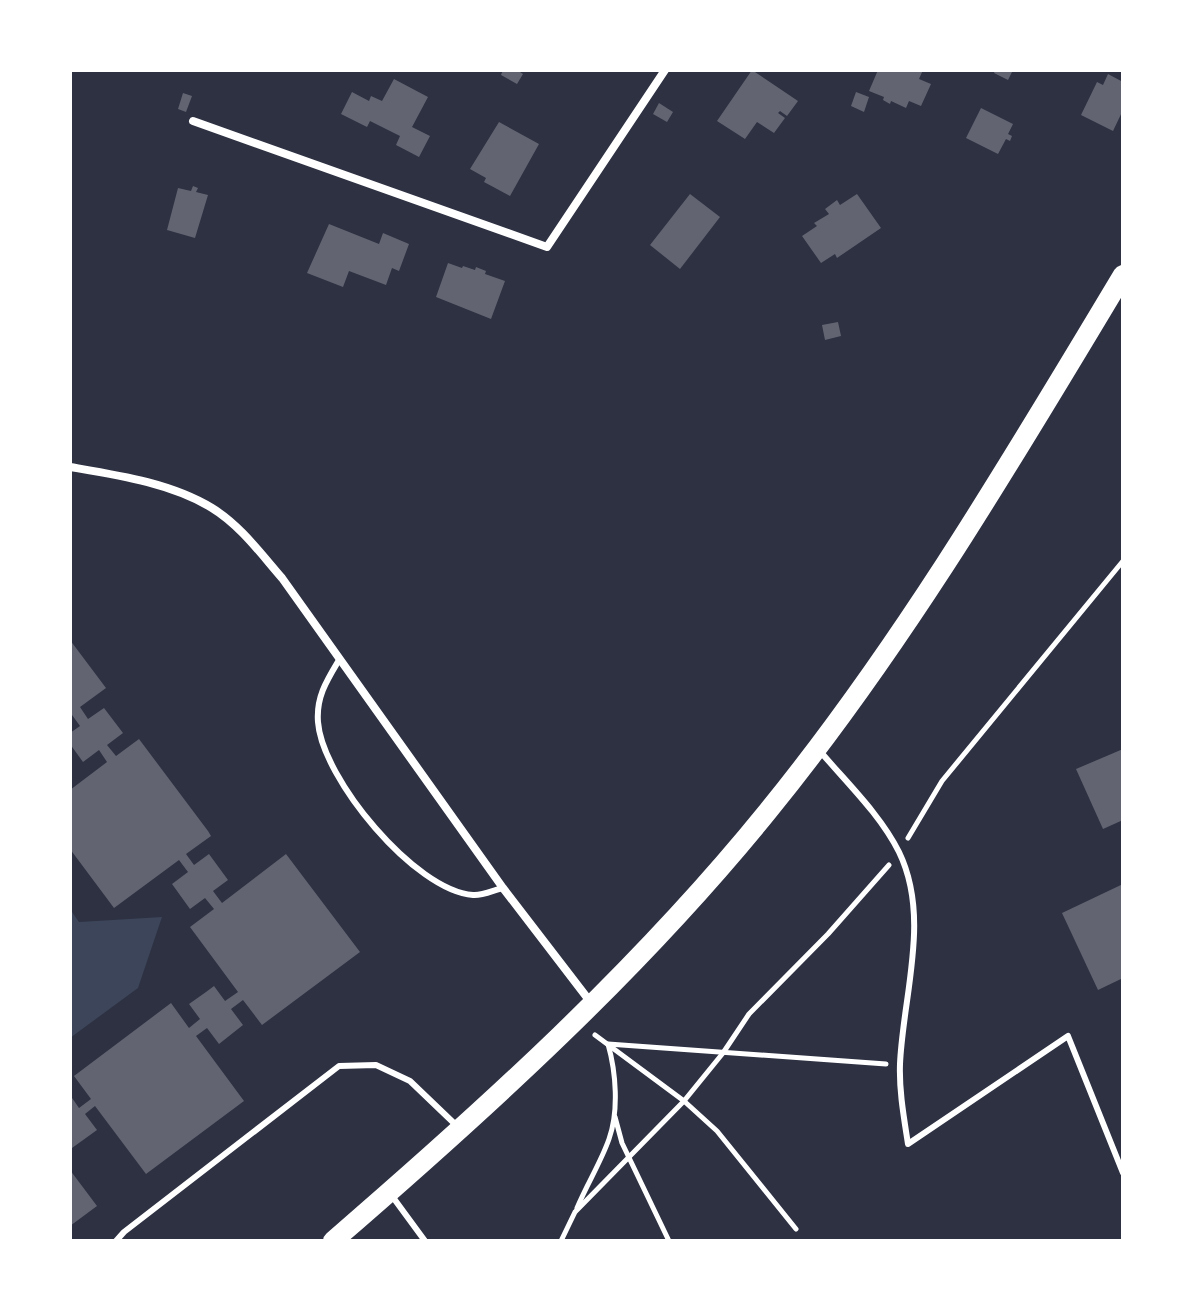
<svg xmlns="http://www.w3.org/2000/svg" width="1193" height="1311" viewBox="0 0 1193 1311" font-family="Signika,sans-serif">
  <rect width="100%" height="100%" fill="#2d3142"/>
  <!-- green -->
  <path fill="#3c4559" d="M70 909 79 922 162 917 138 988 70 1038Z"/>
  <!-- building -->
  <g fill="#626471">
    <path d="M503 70H517L523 74 517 84 501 75Z"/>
    <path d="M752 70 798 101 787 116 780 111 778 113 785 118 774 133 757 122 745 139 717 121Z"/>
    <path d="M878 70H923L919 79 931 84 921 106 909 101 906 108 891 101 890 104 883 100 884 97 869 91Z"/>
    <path d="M995 70H1013L1008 80 994 73Z"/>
    <path d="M1108 74 1123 82V110L1113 131 1081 115 1097 82 1103 85Z"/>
    <path d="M394 79 428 97 412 127 430 136 419 157 396 145 400 136 370 121 367 127 341 114 352 92 369 101 371 96 382 101Z"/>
    <path d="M856 92 869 97 864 112 851 106Z"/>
    <path d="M183 93 192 96 186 112 178 109Z"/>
    <path d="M659 103 673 112 667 122 653 114Z"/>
    <path d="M981 108 1013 124 1008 134 1012 136 1010 141 1006 139 998 154 966 138Z"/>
    <path d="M499 122 539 144 510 196 484 182 486 178 470 169Z"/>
    <path d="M193 186 198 188 196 192 208 195 195 238 167 230 178 188 191 191Z"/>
    <path d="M690 194 720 217 680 269 650 245Z"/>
    <path d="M857 194 881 228 837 258 835 254 821 263 802 236 817 226 814 223 829 214 825 209 837 200 840 205Z"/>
    <path d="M329 224 379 244 383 233 409 244 399 271 392 268 386 285 349 271 343 287 307 273Z"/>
    <path d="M448 263 462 268 463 266 475 270 476 267 486 271 485 274 505 281 491 319 436 297Z"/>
    <path d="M838 322 841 336 825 340 822 325Z"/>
    <path d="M70 640 106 688 80 707 88 719 104 708 123 733 107 745 116 756 139 739 208 831 211 836 186 854 194 865 209 854 228 880 213 891 222 903 286 854 360 952 262 1025 243 1000 231 1009 243 1025 219 1044 207 1028 196 1036 244 1101 146 1174 95 1106 85 1114 97 1130 72 1148 70 1095 79 1108 91 1099 74 1076 171 1003 189 1028 200 1019 189 1004 206 992 214 986 225 1001 238 992 190 927 214 909 205 898 190 909 172 884 188 872 179 860 114 908 70 849V790L107 762 99 750 83 762 70 744V733L80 726 72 715 70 716Z"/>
    <path d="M1123 749V820L1103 829 1076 769Z"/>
    <path d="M1123 884V978L1098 990 1062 913Z"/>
    <path d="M70 1170 97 1206 70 1226Z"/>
  </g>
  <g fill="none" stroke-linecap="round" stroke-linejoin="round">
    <!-- path -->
    <g stroke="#fff" stroke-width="5">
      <path d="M908 838 942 781 1123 561"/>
      <path d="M595 1035 684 1101 717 1131 796 1229"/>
      <path d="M615 1117 622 1143 669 1241"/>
      <path d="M577 1208C587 1184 601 1162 609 1139 619 1111 616 1072 608 1044L886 1064"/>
      <path d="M561 1241 575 1212 684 1101 723 1053 749 1014 828 934 889 865"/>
    </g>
    <!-- service -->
    <g stroke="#fff" stroke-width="6">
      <path d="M339 660C327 680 316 697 318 722 322 778 415 891 473 895 482 896 494 890 503 888"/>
      <path d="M819 750C846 782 880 814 899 852 931 918 903 995 900 1064 899 1091 904 1118 908 1144L1068 1036 1123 1173"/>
      <path d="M392 1196 425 1241"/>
      <path d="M116 1241 124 1232 339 1066 376 1065 410 1081 458 1127"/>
    </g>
    <!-- minor -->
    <g stroke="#fff" stroke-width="8">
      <path d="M193 121 547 247 665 70"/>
      <path d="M70 467C117 475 171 483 212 508 240 525 261 554 282 578L503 888 592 1004"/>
    </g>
    <!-- primary -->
    <path stroke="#fff" stroke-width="20" d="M333 1241C487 1108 640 969 768 811 903 645 1013 458 1123 275"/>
  </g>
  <!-- border -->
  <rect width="1193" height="1311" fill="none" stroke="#ffffff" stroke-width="144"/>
</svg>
